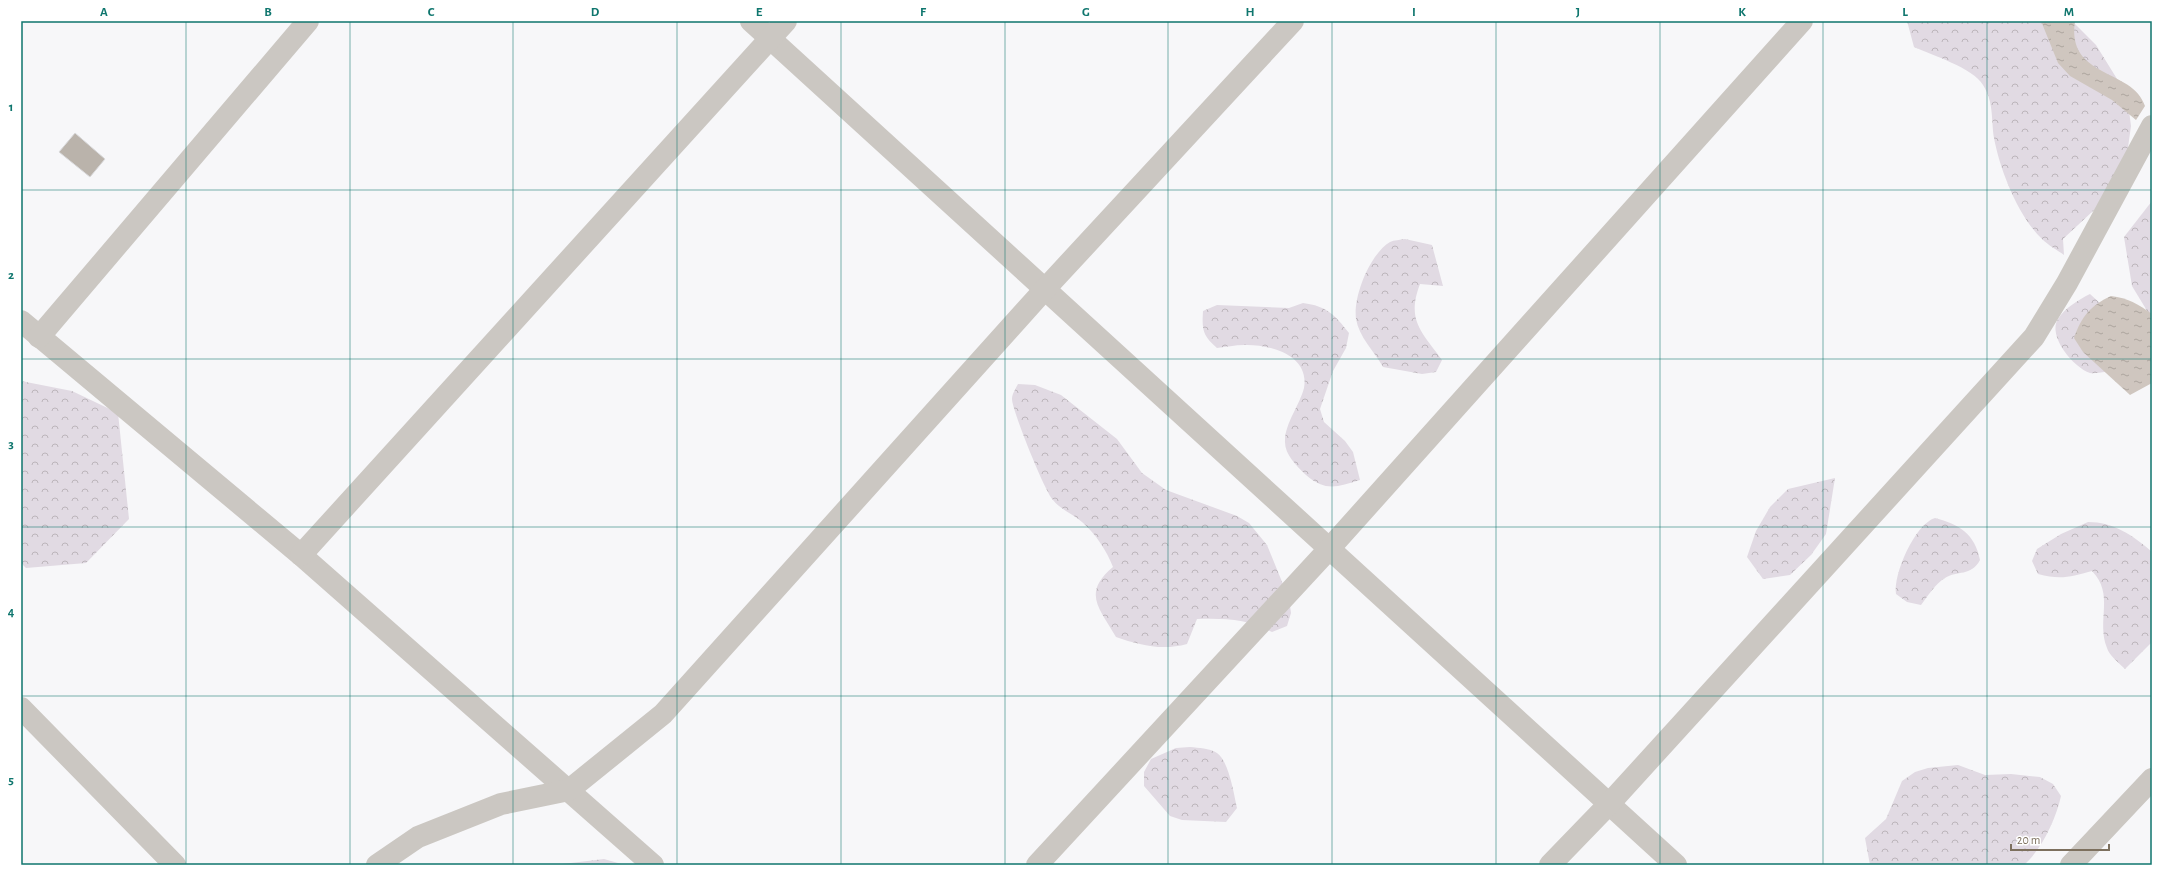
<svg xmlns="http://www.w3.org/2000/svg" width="2173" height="886" viewBox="0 0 2173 886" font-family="'Alegreya Sans',sans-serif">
  <defs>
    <pattern id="forest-crowns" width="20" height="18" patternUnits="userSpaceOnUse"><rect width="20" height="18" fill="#e1dae3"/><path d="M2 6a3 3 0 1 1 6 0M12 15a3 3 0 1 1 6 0" fill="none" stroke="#bcb5bb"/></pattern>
    <pattern id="water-ripples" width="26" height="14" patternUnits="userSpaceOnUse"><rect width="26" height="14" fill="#cfc6bf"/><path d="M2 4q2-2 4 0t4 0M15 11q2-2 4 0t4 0" fill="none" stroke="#ada59e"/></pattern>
  </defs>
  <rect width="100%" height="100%" fill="#f7f7f9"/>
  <!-- forest -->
  <g fill="url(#forest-crowns)">
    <path d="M1907 21H2072L2096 45 2127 95 2131 126 2123 183 2063 239 2064 255C2057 250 2048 245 2042 239 2018 216 2000 170 1994 138 1991 119 1994 102 1983 85 1973 68 1932 55 1914 47Z"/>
    <path d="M2152 201V319L2132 286 2124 237Z"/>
    <path d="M1405 239 1432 245 1443 286 1420 284C1406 321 1422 332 1442 360L1436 372 1422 374 1383 367C1374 351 1359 337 1356 319 1353 296 1370 254 1390 242 1394 240 1400 240 1405 239Z"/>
    <path d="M2090 294 2101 304 2105 372C2101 372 2094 374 2090 373 2074 368 2047 336 2058 319 2065 308 2078 300 2090 294Z"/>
    <path d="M1303 303C1327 306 1335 315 1349 333L1346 348 1333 371 1320 409 1324 422 1345 441 1353 452 1360 480C1337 487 1326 492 1306 475 1296 465 1284 454 1285 440 1285 424 1300 404 1304 388 1310 355 1269 344 1244 345 1235 345 1226 347 1217 348 1202 335 1202 329 1203 311L1217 305 1289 308Z"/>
    <path d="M21 381 72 391 118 413 129 519 86 563 26 568 21 563Z"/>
    <path d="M1018 384 1035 385 1061 395 1117 439 1142 473 1166 490 1237 516 1249 523 1267 545 1289 599 1291 613 1287 626 1272 632C1248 619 1224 618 1197 619L1187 644C1162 651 1139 645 1116 637 1099 608 1082 593 1113 567 1107 551 1095 533 1082 522 1073 514 1061 510 1053 500 1045 492 1012 410 1012 399 1012 394 1016 388 1018 384Z"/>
    <path d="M1835 478 1826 534 1811 555 1790 575 1763 579 1747 557 1756 531 1770 507 1788 489Z"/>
    <path d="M1935 518C1959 524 1975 534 1980 560 1971 577 1957 570 1945 578 1935 584 1928 596 1921 605L1907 602 1896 594C1893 574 1915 524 1935 518Z"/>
    <path d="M2088 522C2113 522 2133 535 2152 552V642L2125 669C2119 663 2109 655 2107 648 2096 620 2115 595 2092 571 2071 577 2060 580 2038 574L2032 561 2037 549 2061 534Z"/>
    <path d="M1190 747C1199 748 1209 748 1217 753 1229 761 1234 795 1237 808L1226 822 1182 820 1170 816 1144 786V772L1151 759 1176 748Z"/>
    <path d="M1958 765 1985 775 2011 774 2040 777 2053 784 2061 796C2056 819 2042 849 2024 865H1870L1865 838 1886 819 1902 781 1915 772 1928 768Z"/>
    <path d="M604 859 625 865H554Z"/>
  </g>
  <!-- water -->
  <g fill="url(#water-ripples)">
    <path d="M2041 21H2075C2066 79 2133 68 2145 106L2136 120 2112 100 2070 76 2058 63Z"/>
    <path d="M2111 296C2128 298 2138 304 2152 314V383L2130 395 2083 352 2074 338C2081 317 2091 305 2111 296Z"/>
  </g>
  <!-- building -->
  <path fill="#bab3ab" stroke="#d9d9db" d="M75 133 105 159 90 177 59 152Z"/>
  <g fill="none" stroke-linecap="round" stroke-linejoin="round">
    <!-- minor -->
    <g stroke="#cbc7c2" stroke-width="22">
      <path d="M751 21 1676 865"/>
      <path d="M21 321 301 555 653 865"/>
      <path d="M39 337 308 21"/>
      <path d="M301 555 786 21"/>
      <path d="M21 708 175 865"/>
      <path d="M377 865 418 837 501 804 569 790 663 714 1045 289 1293 21"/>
      <path d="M1037 865 1329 549 1802 21"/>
      <path d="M1550 865 1609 804 2034 337 2067 283 2152 126"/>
      <path d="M2071 865 2152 779"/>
    </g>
  </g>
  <!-- grid -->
  <path fill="none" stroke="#0f766e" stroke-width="1" stroke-opacity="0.55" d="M186 21V865M350 21V865M513 21V865M677 21V865M841 21V865M1005 21V865M1168 21V865M1332 21V865M1496 21V865M1660 21V865M1823 21V865M1987 21V865M21 190H2152M21 359H2152M21 527H2152M21 696H2152"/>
  <!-- border -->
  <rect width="2173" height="886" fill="none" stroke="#ffffff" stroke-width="44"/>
  <!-- scale -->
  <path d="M2011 844v6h98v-6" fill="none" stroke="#7d705e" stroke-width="2"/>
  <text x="2017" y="844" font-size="12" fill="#7d705e" stroke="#ffffff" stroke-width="3" paint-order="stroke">20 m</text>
  <rect x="22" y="22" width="2129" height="842" fill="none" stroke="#0f766e" stroke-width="1.5"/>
  <g font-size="13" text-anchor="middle" font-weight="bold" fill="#0f766e">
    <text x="104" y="16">A</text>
    <text x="268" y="16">B</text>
    <text x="431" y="16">C</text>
    <text x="595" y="16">D</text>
    <text x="759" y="16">E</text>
    <text x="923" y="16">F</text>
    <text x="1086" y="16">G</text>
    <text x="1250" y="16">H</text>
    <text x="1414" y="16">I</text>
    <text x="1578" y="16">J</text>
    <text x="1742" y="16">K</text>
    <text x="1905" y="16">L</text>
    <text x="2069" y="16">M</text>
    <text x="11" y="111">1</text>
    <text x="11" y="279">2</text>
    <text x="11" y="448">3</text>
    <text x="11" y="616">4</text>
    <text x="11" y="784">5</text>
  </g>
</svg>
